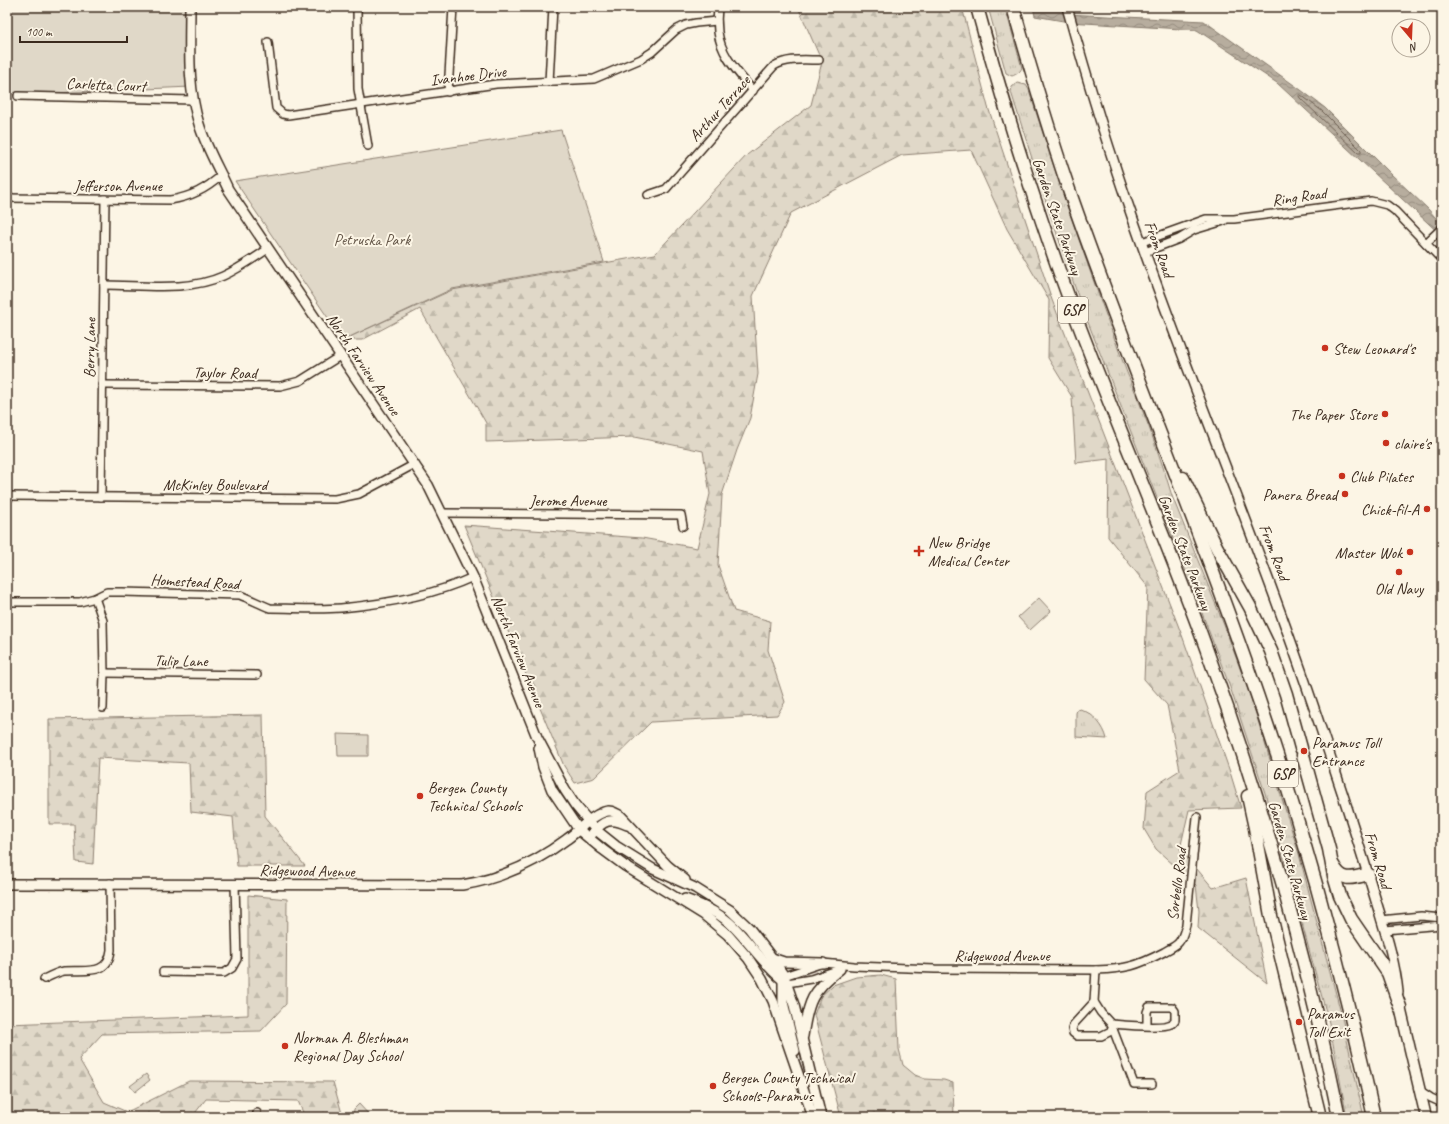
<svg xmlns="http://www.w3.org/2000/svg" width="1449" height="1124" viewBox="0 0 1449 1124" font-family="Caveat,sans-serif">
  <defs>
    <pattern id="grass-tufts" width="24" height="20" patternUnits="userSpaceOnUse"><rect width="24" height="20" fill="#e0d8c8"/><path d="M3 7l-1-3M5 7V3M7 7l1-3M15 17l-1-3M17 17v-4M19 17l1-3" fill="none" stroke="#c1baab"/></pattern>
    <pattern id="forest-firs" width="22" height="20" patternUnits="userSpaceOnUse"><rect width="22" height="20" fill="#e0d8c8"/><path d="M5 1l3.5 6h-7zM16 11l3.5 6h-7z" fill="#c1baab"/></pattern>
    <pattern id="water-waves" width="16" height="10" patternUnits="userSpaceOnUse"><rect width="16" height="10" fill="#b7ad9e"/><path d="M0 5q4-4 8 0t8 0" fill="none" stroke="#968d80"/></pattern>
  </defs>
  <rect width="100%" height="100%" fill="#fcf5e5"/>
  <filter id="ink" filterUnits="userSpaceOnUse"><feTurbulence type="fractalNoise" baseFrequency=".025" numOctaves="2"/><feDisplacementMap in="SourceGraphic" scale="8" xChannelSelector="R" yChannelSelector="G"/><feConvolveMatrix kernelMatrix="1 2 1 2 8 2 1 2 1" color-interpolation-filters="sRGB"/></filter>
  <g filter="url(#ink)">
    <!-- grass -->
    <g fill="url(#grass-tufts)" stroke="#8e8173">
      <path d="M988 7H1005L1022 68C1019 73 1017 74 1012 76L1006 73Z"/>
      <path d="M1017 83 1026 85 1029 90C1058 182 1090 272 1123 362 1128 377 1135 390 1140 404 1152 434 1163 465 1172 496L1224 625 1251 698 1299 854 1312 904 1341 1013 1364 1117H1347L1329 1023 1295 898 1265 793 1231 690 1199 605 1080 302 1041 187 1011 92 1012 87Z"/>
      <path d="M1080 709C1093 713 1104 726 1107 739L1076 737V713L1077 710Z"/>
    </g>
    <!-- forest -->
    <g fill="url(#forest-firs)" stroke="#8e8173">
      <path d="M798 7H962L988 107 1052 300 1183 638 1230 772 1241 808 1189 810 1180 849 1213 888 1246 878 1267 983 1198 928 1199 911 1196 885 1156 849 1144 829 1147 791 1180 770 1167 705 1144 679 1148 587 1108 537 1109 459 1076 463 1072 397 1048 358 1049 300 1007 229 971 150 902 155 791 213 753 296 758 374 750 418 737 450 722 495 718 565 734 611 770 621 768 650 785 702 777 715 651 722 594 778 575 783 564 766 464 525 642 538 697 548 710 494 703 451 634 437 486 442V423L420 309 362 340H343L452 290 655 254 747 155 811 105 822 62Z"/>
      <path d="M263 715 265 816 305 866H237L233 817 191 812 189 763 98 758 93 864 76 862 74 824H49V719Z"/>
      <path d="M248 895 287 899 286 1004 261 1031 102 1034 79 1059 104 1102 127 1112 189 1081 333 1082 343 1117H305L298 1101 206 1099 192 1117H7V1024L248 1015Z"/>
      <path d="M881 975 896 979 899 1049 903 1065 915 1075 925 1079 944 1080 953 1083 954 1117H841L814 1015 821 996 833 985 856 977Z"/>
    </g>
    <!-- green -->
    <g fill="#e0d8c8" stroke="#8e8173">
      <path d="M7 7H190L191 87 7 95Z"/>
      <path d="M561 130 604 262 452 289 343 340 235 181Z"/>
      <path d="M1039 598 1051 611 1030 630 1018 617Z"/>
      <path d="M337 734 368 735V756H338Z"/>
      <path d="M146 1074 150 1080 135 1092 130 1086Z"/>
      <path d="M359 1104 371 1117H353L354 1109Z"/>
    </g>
    <!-- water -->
    <path fill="url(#water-waves)" stroke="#85796b" d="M1033 7H1063L1067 14 1204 21 1301 90 1325 108 1392 175 1428 209 1442 225V236L1277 83 1197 30 1069 22 1035 16Z"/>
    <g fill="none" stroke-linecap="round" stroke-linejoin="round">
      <!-- shore -->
      <path stroke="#6d5e51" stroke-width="1" d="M1301 95 1322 111 1361 150V153H1358L1300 98 1299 96Z"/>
      <defs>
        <g id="street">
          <path d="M357 7 358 89 368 146"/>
          <path d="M718 7C717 15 717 24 718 32 721 56 739 73 753 91"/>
          <path d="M268 42 276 108 283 114 288 115 496 84 594 79 641 59 652 52 676 30 686 25 696 23 717 21"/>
          <path d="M549 82 553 7"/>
          <path d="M448 92 453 7"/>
          <path d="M18 96 193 100"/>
          <path d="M648 195 666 189 774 66C788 58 804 60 819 60"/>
          <path d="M7 198 170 200C191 197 206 189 222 175"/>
          <path d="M1142 242 1206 219H1234L1371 201 1387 205 1395 211 1442 260"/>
          <path d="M1426 243 1442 228"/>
          <path d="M1145 252 1179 239 1194 230 1224 221"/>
          <path d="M104 285C142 285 188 292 223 276 239 269 254 258 268 249"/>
          <path d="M102 385 280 386 300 381 340 356"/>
          <path d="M7 496 335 499 359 494 415 464"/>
          <path d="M101 497 105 199"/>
          <path d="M443 513 681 515 683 526"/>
          <path d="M95 598 103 621 104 673 103 708"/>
          <path d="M7 602H80L95 598 107 592H122L240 595C250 599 260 604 270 608 293 608 318 610 341 608 384 604 434 595 473 577"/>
          <path d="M104 673 257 675"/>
          <path d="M1381 920 1421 916 1442 918"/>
          <path d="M1385 930 1442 925"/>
          <path d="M1096 970 1094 1002 1101 1013 1111 1024 1134 1084H1152"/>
          <path d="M163 972 224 973 232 968 237 959 235 884"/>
          <path d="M784 976 823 963 854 966 935 969 1096 970C1126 969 1137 966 1164 952 1169 949 1176 946 1179 942 1183 937 1184 931 1186 925L1197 817"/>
          <path d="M44 979C50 976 58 972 64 971 84 969 108 977 111 950L110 883"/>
          <path d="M787 983 811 979 837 970"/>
          <path d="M1094 1002 1074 1024 1072 1029 1073 1033 1077 1036H1101L1113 1030"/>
          <path d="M1111 1024C1123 1025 1162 1029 1171 1024 1172 1024 1174 1021 1175 1020V1011L1172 1007H1149L1147 1012V1026"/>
          <path d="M1419 1090 1431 1098 1442 1103"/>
          <path d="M257 1113V1117"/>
        </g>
        <g id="secondary">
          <path d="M190 7C190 46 187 86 199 124 206 147 218 167 228 189L428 485 473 577 537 737 565 790 575 805 596 830 616 846 653 869 695 888 730 910 749 928 772 958 784 976 794 1005 821 1117"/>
          <path d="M1067 7C1087 79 1109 151 1134 222 1195 396 1268 566 1325 741 1343 794 1360 847 1376 901 1385 931 1395 961 1398 992"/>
          <path d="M539 748 543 767 552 790 579 830 602 849 625 866 704 915 728 935 748 958 762 979 773 1001 813 1117"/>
          <path d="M592 834C603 820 611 817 627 825"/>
          <path d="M7 884 462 885C501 879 535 863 567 839 580 830 589 817 604 812 611 809 615 813 621 816L668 866 685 880"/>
          <path d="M685 899C702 905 720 913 733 926 751 944 764 965 784 981"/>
          <path d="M772 958 784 962 823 963"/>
          <path d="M783 979V1002L795 1051"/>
          <path d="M803 1036C808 1001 812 991 840 969"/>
        </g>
        <path id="primary" d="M1400 1007 1426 1117"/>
        <g id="highway">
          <path d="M977 7C1004 107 1035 206 1071 304 1114 419 1164 532 1206 648 1262 801 1307 958 1339 1117"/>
          <path d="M1013 7C1030 67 1048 128 1068 187 1123 346 1189 501 1245 660 1298 809 1340 962 1374 1117"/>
          <path d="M1183 478 1217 548 1250 607 1271 651 1286 694 1301 748"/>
          <path d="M1303 755 1329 849 1334 876 1340 896 1351 919 1388 973 1400 1007"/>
          <path d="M1248 796 1255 828 1271 916 1320 1117"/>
          <path d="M1333 865C1342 882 1351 879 1368 874"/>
        </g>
      </defs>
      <!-- street casing -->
      <use href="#street" stroke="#3b2a1e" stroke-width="10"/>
      <!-- secondary casing -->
      <use href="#secondary" stroke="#3b2a1e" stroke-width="12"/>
      <!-- primary casing -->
      <use href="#primary" stroke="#3b2a1e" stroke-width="13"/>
      <!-- highway casing -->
      <use href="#highway" stroke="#3b2a1e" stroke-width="15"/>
      <!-- street -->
      <use href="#street" stroke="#fcf5e5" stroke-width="7"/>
      <!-- secondary -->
      <use href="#secondary" stroke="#fcf5e5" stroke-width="9"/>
      <!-- primary -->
      <use href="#primary" stroke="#fcf5e5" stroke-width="10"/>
      <!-- highway -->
      <use href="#highway" stroke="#fcf5e5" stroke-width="12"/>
    </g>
  </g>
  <!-- markers -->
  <g fill="#c8321e" stroke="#fcf5e5" stroke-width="1.5">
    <circle cx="1325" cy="348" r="4"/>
    <circle cx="1385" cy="414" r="4"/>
    <circle cx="1386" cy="443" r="4"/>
    <circle cx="1342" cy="476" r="4"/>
    <circle cx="1345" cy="494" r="4"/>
    <circle cx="1427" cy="509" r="4"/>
    <path d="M917 545h4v4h4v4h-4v4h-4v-4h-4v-4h4z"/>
    <circle cx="1410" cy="552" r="4"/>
    <circle cx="1399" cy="572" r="4"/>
    <circle cx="1304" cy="751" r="4"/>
    <circle cx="420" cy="796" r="4"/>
    <circle cx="1299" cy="1022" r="4"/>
    <circle cx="285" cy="1046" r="4"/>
    <circle cx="713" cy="1086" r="4"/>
  </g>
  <g text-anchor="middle" stroke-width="4" stroke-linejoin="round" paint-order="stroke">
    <!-- shield labels -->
    <g fill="#fcf5e5" stroke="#75675a" stroke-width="1">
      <rect x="1058" y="297" width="30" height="26" rx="3"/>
      <rect x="1268" y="761" width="30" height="26" rx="3"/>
    </g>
    <g font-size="15" font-weight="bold" fill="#3b2a1e">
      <text x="1073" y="315">GSP</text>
      <text x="1283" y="779">GSP</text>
    </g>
    <!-- street labels -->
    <g font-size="16" fill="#3b2a1e" stroke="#fcf5e5">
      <text transform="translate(468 75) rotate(-7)" y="6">Ivanhoe Drive</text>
      <text transform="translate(106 84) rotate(2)" y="6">Carletta Court</text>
      <text transform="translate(719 108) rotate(-48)" y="6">Arthur Terrace</text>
      <text x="118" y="191">Jefferson Avenue</text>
      <text transform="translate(1299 196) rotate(-8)" y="6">Ring Road</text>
      <text transform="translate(1058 216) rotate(71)" y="6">Garden State Parkway</text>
      <text transform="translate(1160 249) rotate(70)" y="6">From Road</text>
      <text transform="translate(89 348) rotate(-89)" y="6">Berry Lane</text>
      <text transform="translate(364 364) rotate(56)" y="6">North Farview Avenue</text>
      <text transform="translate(225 372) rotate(1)" y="6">Taylor Road</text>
      <text x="215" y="490">McKinley Boulevard</text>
      <text x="568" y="506">Jerome Avenue</text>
      <text transform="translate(1186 552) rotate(69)" y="6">Garden State Parkway</text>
      <text transform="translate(1275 552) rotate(69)" y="6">From Road</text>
      <text transform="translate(195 581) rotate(3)" y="6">Homestead Road</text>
      <text transform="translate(519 651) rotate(68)" y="6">North Farview Avenue</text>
      <text transform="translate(181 660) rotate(1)" y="6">Tulip Lane</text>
      <text transform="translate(1291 860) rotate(74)" y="6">Garden State Parkway</text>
      <text transform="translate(1379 860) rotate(73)" y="6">From Road</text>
      <text transform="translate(307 870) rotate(1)" y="6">Ridgewood Avenue</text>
      <text transform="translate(1176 884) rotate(-83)" y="6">Sorbello Road</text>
      <text x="1002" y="961">Ridgewood Avenue</text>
    </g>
    <!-- park labels -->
    <g font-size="16" fill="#645648" stroke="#fcf5e5">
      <text x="372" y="245">Petruska Park</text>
    </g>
    <!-- poi labels -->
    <g font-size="16" fill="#3b2a1e" stroke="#fcf5e5" text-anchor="start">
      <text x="1333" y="354">Stew Leonard's</text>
      <text x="1377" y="420" text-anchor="end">The Paper Store</text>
      <text x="1394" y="449">claire's</text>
      <text x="1350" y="482">Club Pilates</text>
      <text x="1337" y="500" text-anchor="end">Panera Bread</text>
      <text x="1419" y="515" text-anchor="end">Chick-fil-A</text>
      <text x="928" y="548">New Bridge<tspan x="928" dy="18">Medical Center</tspan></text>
      <text x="1402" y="558" text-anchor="end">Master Wok</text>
      <text x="1399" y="594" text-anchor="middle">Old Navy</text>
      <text x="1312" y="748">Paramus Toll<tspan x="1312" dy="18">Entrance</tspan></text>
      <text x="428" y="793">Bergen County<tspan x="428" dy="18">Technical Schools</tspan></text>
      <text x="1307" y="1019">Paramus<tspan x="1307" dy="18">Toll Exit</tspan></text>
      <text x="293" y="1043">Norman A. Bleshman<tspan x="293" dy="18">Regional Day School</tspan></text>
      <text x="721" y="1083">Bergen County Technical<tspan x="721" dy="18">Schools-Paramus</tspan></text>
    </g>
  </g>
  <!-- margin -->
  <rect width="1449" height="1124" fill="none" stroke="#fcf5e5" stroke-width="24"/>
  <rect x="12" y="12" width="1425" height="1100" fill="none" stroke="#3b2a1e" stroke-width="1.5" filter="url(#ink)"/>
  <!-- north arrow -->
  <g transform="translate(1411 38) rotate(161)"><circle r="19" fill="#fcf5e5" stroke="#afa495"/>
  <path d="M0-3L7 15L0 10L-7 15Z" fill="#c8321e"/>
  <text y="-6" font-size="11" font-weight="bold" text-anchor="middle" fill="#3b2a1e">N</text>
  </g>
  <!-- scale -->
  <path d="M20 36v6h107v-6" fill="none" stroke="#3b2a1e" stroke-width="2"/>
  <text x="26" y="36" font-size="12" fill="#3b2a1e" stroke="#fcf5e5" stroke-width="3" paint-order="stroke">100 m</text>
</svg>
